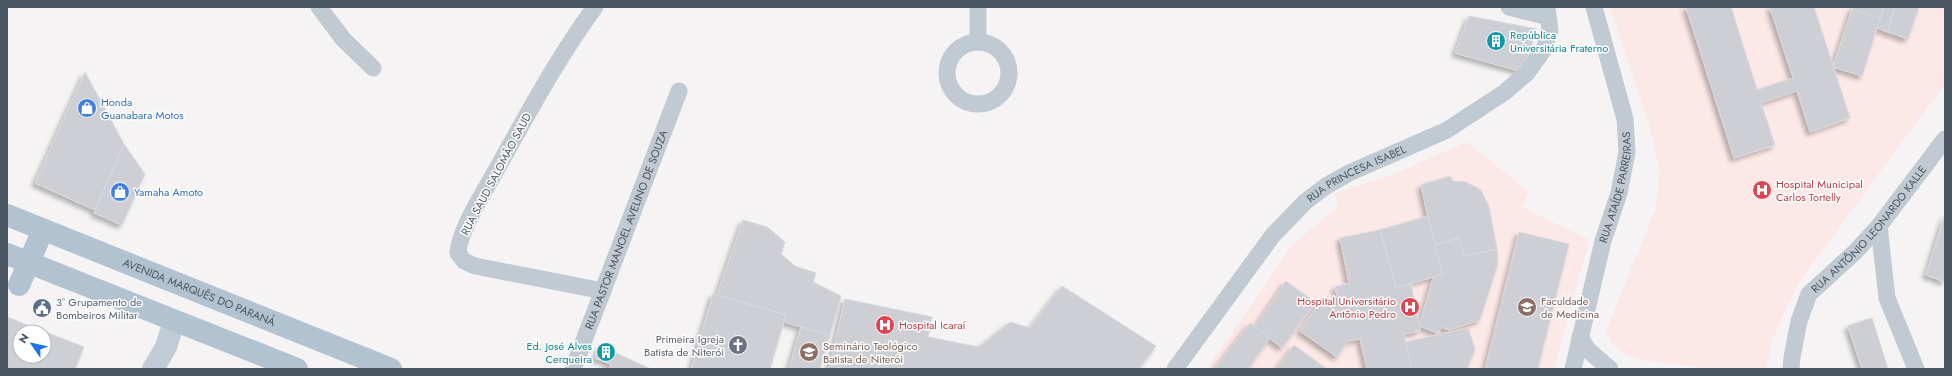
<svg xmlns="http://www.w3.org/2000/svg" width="1952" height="376" viewBox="0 0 1952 376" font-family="Jost,sans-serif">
  <defs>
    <filter id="shadow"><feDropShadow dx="-3.5" dy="3.5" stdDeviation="2" flood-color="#0004"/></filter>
  </defs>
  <rect width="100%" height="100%" fill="#f5f3f3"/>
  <!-- medical -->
  <g fill="#fce8e6">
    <path d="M1610 7H1945V84L1798 283 1772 340 1766 369H1709L1639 359 1621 352 1613 344 1606 331 1656 208 1660 172 1651 130Z"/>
    <path d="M1467 142 1529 192 1522 207 1589 240 1554 369H1207L1292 245 1338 207 1335 193 1387 177Z"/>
  </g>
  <!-- building -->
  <g fill="#cdcfd5" stroke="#d7d9de" fill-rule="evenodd" filter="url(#shadow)">
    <path d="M1686 7H1731L1757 90 1793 78 1770 7H1814L1850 118 1810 132 1797 91 1761 103 1775 145 1734 158Z"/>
    <path d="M1853 7H1884L1880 18 1852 9Z"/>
    <path d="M1884 7H1895L1887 32 1877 28Z"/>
    <path d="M1895 7H1919L1908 39 1887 32Z"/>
    <path d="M1852 9 1880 18 1862 76 1833 67Z"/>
    <path d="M1469 16 1537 29 1523 72 1455 53Z"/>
    <path d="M85 72 124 144 95 210 35 183Z"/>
    <path d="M124 144 145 174 122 225 94 213Z"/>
    <path d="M1450 176 1453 181 1466 182 1481 190 1489 207 1497 249 1464 256 1459 238 1434 245 1421 185Z"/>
    <path d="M1945 214V282L1926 275Z"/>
    <path d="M1428 216 1443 274 1396 288 1380 230Z"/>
    <path d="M743 220 767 227 785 242 781 254 795 266 816 273 813 282 841 296 830 335 784 322 786 315 717 295Z"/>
    <path d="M1380 230 1396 288 1411 284 1420 331 1404 334 1411 369H1367L1360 339 1348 341 1337 357 1300 331 1321 300 1332 308 1339 305 1335 287 1349 283 1340 238Z"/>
    <path d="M1519 232 1569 244 1538 369H1485Z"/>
    <path d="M1459 238 1464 256 1497 249 1498 263 1480 320 1449 330 1441 327 1438 333 1419 326 1433 278 1443 274 1434 245Z"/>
    <path d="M1286 281 1315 302 1282 348 1255 327Z"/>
    <path d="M1062 286 1156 346 1139 369H829L845 299 932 317 928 337 979 347 1010 322 1030 328Z"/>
    <path d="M713 294 786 315 770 369H691Z"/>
    <path d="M7 317 84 347 75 369H7ZM20 332H44V356H20Z"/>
    <path d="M1872 318 1888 369H1862L1848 326Z"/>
    <path d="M1250 323 1270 338 1248 369H1215Z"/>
    <path d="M801 327 830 335 820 369H789Z"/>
    <path d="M1468 328 1475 349 1467 369H1411L1406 342Z"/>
    <path d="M1294 345 1327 369H1277Z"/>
    <path d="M600 346 651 369H609L611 364 595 358Z"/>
  </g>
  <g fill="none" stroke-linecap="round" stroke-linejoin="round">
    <!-- street -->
    <g stroke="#c1cad2" stroke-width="17">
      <path d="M319 7 343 39 373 68"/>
      <path d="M595 7C556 60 526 117 494 174 483 194 459 231 458 253L464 261 475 266 603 291"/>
      <path d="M1509 7 1548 17"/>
      <path d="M978 42V7"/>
      <circle cx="978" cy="73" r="31"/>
      <path d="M1879 226 1887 298 1916 369"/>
      <path d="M1580 337 1588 350 1610 369"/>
      <path id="s1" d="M573 369 679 91"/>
      <path id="s2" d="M1175 369 1273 235 1305 202 1326 186 1349 173 1447 130 1505 92 1527 73 1544 49 1550 30 1547 7"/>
      <path id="s3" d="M1573 369 1603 241 1619 193 1627 152 1625 119 1594 7"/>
      <path id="s4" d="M1791 369 1792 357 1799 321 1809 294 1855 252 1879 226 1945 139"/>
    </g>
    <!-- secondary -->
    <path stroke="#c1cbd6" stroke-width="22" d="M153 369 166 347 174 321"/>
    <!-- primary -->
    <g stroke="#b3c2d1" stroke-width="22">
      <path id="s5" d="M7 215 391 369"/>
      <path d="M7 254 297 369"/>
      <path d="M19 285 43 230"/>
    </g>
  </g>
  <!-- icons -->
  <defs>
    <symbol id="building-disc" viewBox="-11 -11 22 22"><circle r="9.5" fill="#0f9aa8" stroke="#fff"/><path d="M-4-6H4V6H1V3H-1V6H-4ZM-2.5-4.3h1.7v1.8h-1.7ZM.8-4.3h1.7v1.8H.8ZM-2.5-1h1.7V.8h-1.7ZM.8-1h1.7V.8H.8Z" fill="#fff"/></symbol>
    <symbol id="shop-disc" viewBox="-11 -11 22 22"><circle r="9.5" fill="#3f7fe0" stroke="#fff"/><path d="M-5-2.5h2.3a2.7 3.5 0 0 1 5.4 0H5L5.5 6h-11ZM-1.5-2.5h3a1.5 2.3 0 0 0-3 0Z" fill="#fff"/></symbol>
    <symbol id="hospital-disc" viewBox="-11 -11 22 22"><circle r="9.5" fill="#e0444e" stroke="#fff"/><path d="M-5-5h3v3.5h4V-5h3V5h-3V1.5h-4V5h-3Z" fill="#fff"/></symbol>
    <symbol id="university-disc" viewBox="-11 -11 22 22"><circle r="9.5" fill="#8d6e63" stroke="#fff"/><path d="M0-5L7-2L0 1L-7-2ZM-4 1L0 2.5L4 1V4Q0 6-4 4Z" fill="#fff"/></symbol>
    <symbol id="civic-disc" viewBox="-11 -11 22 22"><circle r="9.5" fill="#5c6f8a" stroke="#fff"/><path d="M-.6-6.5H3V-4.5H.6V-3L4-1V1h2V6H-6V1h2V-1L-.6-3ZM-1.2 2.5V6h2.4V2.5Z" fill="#fff"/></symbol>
    <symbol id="church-disc" viewBox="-11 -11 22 22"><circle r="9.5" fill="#6b7280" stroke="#fff"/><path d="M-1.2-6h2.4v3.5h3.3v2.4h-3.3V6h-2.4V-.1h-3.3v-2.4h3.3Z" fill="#fff"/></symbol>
  </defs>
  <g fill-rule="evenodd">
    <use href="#building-disc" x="1485" y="30" width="22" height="22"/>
    <use href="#shop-disc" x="76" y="97" width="22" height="22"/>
    <use href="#hospital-disc" x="1751" y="179" width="22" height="22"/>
    <use href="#shop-disc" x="109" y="181" width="22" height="22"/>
    <use href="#hospital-disc" x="1399" y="296" width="22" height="22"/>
    <use href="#university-disc" x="1516" y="296" width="22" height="22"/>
    <use href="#civic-disc" x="31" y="297" width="22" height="22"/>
    <use href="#hospital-disc" x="874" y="314" width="22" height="22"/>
    <use href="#church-disc" x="727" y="334" width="22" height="22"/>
    <use href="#building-disc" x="595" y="341" width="22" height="22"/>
    <use href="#university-disc" x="798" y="341" width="22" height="22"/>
  </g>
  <g text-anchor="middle" stroke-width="3" stroke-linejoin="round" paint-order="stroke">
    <!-- culture labels -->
    <g font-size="11" fill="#0d838f" stroke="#fff" text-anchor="start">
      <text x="1510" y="39">República<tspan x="1510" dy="13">Universitária Fraterno</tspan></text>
      <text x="592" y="350" text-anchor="end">Ed. José Alves<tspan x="592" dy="13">Cerqueira</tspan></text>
    </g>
    <!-- shop labels -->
    <g font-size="11" fill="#366cbe" stroke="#fff" text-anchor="start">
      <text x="101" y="106">Honda<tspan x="101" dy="13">Guanabara Motos</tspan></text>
      <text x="134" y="196">Yamaha Amoto</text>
    </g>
    <!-- street labels -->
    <g font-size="11" fill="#4a5661" stroke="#fff">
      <text transform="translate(496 174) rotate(-62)" y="4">RUA SAUD SALOMÃO SAUD</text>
      <text dy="4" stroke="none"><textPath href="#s2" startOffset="271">RUA PRINCESA ISABEL</textPath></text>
      <text dy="4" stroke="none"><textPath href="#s3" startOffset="187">RUA ATAÍDE PARREIRAS</textPath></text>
      <text dy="4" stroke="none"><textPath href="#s4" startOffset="166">RUA ANTÔNIO LEONARDO KALLE</textPath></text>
      <text dy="4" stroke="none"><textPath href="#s1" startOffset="149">RUA PASTOR MANOEL AVELINO DE SOUZA</textPath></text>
      <text dy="4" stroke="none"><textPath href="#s5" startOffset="207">AVENIDA MARQUÊS DO PARANÁ</textPath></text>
    </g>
    <!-- health labels -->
    <g font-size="11" fill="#be3a42" stroke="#fff" text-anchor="start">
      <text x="1776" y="188">Hospital Municipal<tspan x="1776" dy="13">Carlos Tortelly</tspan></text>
      <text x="1396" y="305" text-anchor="end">Hospital Universitário<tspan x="1396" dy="13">Antônio Pedro</tspan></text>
      <text x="899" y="329">Hospital Icaraí</text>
    </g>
    <!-- education labels -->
    <g font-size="11" fill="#785e54" stroke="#fff" text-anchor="start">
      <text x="1541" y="305">Faculdade<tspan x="1541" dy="13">de Medicina</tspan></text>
      <text x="823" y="350">Seminário Teológico<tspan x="823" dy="13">Batista de Niterói</tspan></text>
    </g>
    <!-- service labels -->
    <g font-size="11" fill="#4e5e75" stroke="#fff" text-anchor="start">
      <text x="56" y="306">3º Grupamento de<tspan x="56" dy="13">Bombeiros Militar</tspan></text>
    </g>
    <!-- worship labels -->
    <g font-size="11" fill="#5b616d" stroke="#fff" text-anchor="end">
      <text x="724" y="343">Primeira Igreja<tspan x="724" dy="13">Batista de Niterói</tspan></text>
    </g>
  </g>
  <!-- border -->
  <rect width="1952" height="376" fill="none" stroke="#4a5661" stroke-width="16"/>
  <!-- north arrow -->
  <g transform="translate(32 344) rotate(304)"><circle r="19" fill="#ffffff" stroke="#b7bbc0"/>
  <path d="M0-3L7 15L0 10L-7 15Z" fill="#1a73e8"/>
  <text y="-6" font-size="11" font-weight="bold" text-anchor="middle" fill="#4a5661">N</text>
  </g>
</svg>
